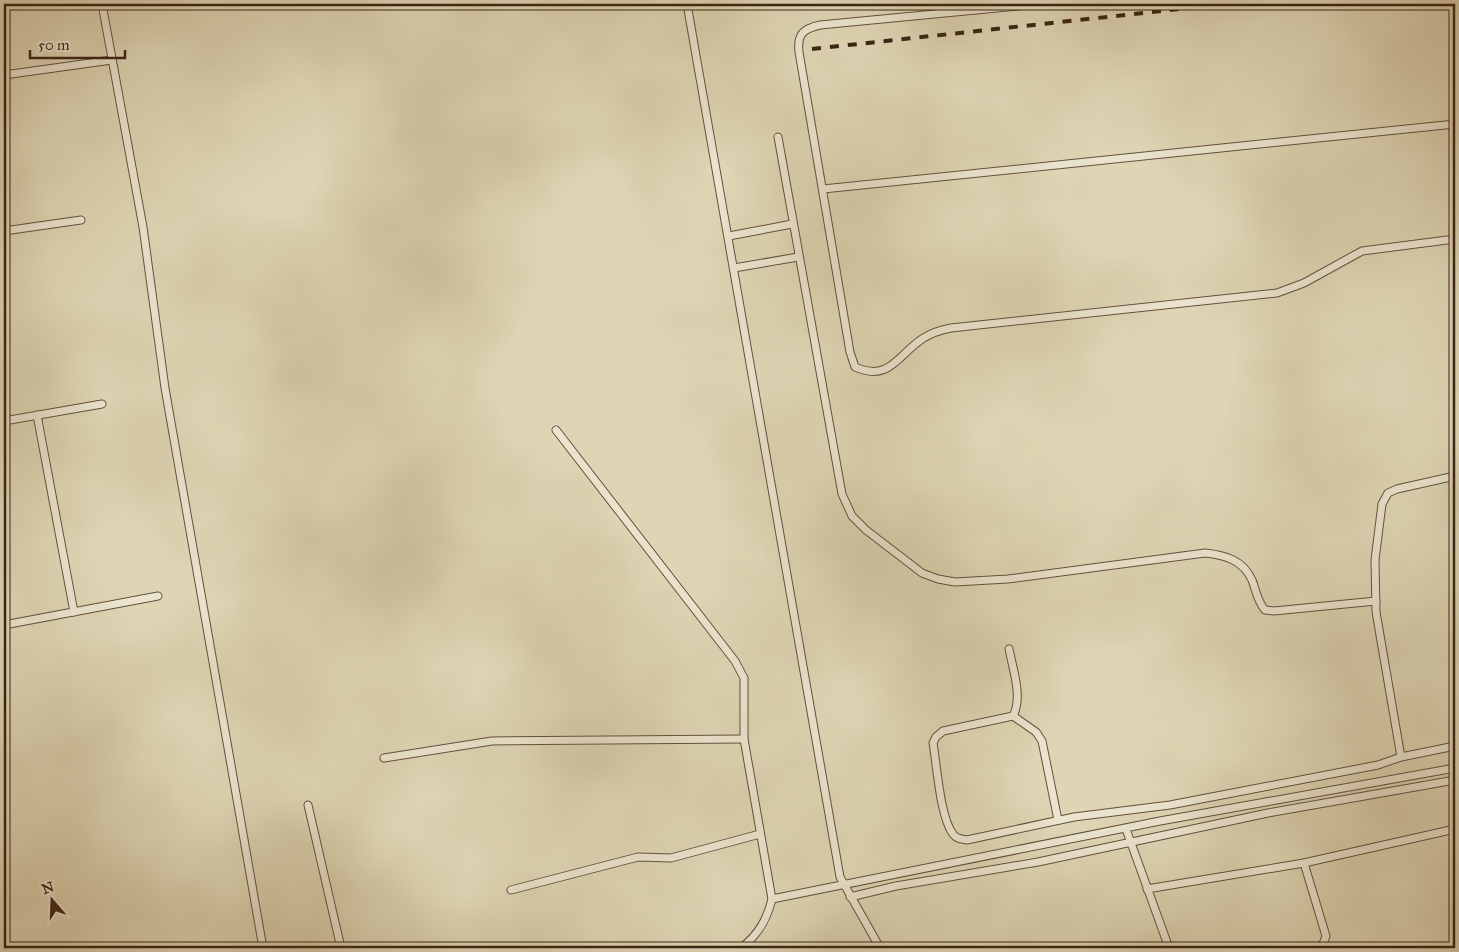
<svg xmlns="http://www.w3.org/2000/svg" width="1459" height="952" viewBox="0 0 1459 952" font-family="'IM FELL Great Primer',serif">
  <rect width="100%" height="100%" fill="#ded5b4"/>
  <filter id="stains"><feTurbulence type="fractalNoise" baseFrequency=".004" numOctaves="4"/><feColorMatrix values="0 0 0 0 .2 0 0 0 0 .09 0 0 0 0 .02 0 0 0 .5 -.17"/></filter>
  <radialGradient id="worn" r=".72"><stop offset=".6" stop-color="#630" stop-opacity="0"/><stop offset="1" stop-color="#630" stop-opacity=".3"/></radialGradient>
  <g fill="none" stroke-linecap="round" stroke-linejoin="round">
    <defs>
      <g id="lane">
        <path d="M102 4 143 227 165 388 263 948"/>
        <path d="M687 4 840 877 880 948"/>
        <path d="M1040 4 820 25C803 29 797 34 799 52L850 352 855 367C889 382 897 356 922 339 931 333 940 330 951 328L1277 293 1304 283 1362 251 1455 239"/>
        <path d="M4 75 112 60"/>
        <path d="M778 137 842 494 852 516 866 530 922 573 938 579 955 582 1008 579 1205 553C1225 555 1243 560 1252 580 1256 590 1257 601 1265 610L1274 611 1376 601"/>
        <path d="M823 189 1455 124"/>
        <path d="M4 231 81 220"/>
        <path d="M729 236 792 224"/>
        <path d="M734 268 798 257"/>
        <path d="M37 415 74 612"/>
        <path d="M4 421 102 404"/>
        <path d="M556 430 735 661 744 678V739L772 899C767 920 758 935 741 948"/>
        <path d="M4 625 158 596"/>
        <path d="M1009 649C1013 670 1023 697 1013 716L943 731 936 737 933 743C937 766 940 817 953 834 956 839 962 839 967 840L1074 817 1170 805 1378 765 1401 757 1455 746"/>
        <path d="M1013 716 1036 732 1042 741 1058 820"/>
        <path d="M1401 757 1376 612 1375 560 1382 504 1388 493 1397 489 1455 476"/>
        <path d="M384 758 492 741 744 739"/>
        <path d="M308 805 341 948"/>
        <path d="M1126 829 1169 948"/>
        <path d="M1304 863 1326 936 1323 944 1316 948"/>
        <path d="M1147 889 1304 863 1455 829"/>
        <path d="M511 890 638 857 671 858 760 834"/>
        <path d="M850 897 896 886 1038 862 1268 813 1455 780"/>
        <path d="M772 899 1160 821 1455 768"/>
      </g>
    </defs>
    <!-- lane casing -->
    <use href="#lane" stroke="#64503d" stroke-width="9"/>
    <!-- lane -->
    <use href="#lane" stroke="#eae4ce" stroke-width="7"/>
    <!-- rail -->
    <path stroke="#3b2415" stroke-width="4" stroke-dasharray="9 9" stroke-linecap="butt" d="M812 49 1226 4"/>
  </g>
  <!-- margin -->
  <rect width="1459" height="952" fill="none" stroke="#ded5b4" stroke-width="20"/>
  <rect x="5" y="5" width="1449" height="942" fill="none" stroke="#3b2415" stroke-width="2.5"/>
  <rect x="10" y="10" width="1439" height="932" fill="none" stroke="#3b2415"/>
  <!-- north arrow -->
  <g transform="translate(52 900) rotate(341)" stroke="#eae4ce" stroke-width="4" paint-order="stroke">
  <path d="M0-4L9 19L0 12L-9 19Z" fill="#3b2415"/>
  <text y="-8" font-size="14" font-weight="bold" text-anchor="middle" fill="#3b2415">N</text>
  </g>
  <!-- scale -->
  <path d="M30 50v8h95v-8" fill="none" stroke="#3b2415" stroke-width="2.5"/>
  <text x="38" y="50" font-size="15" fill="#3b2415" stroke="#eae4ce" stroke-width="4" paint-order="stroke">50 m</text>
  <rect width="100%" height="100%" filter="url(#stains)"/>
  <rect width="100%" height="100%" fill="url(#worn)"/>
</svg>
